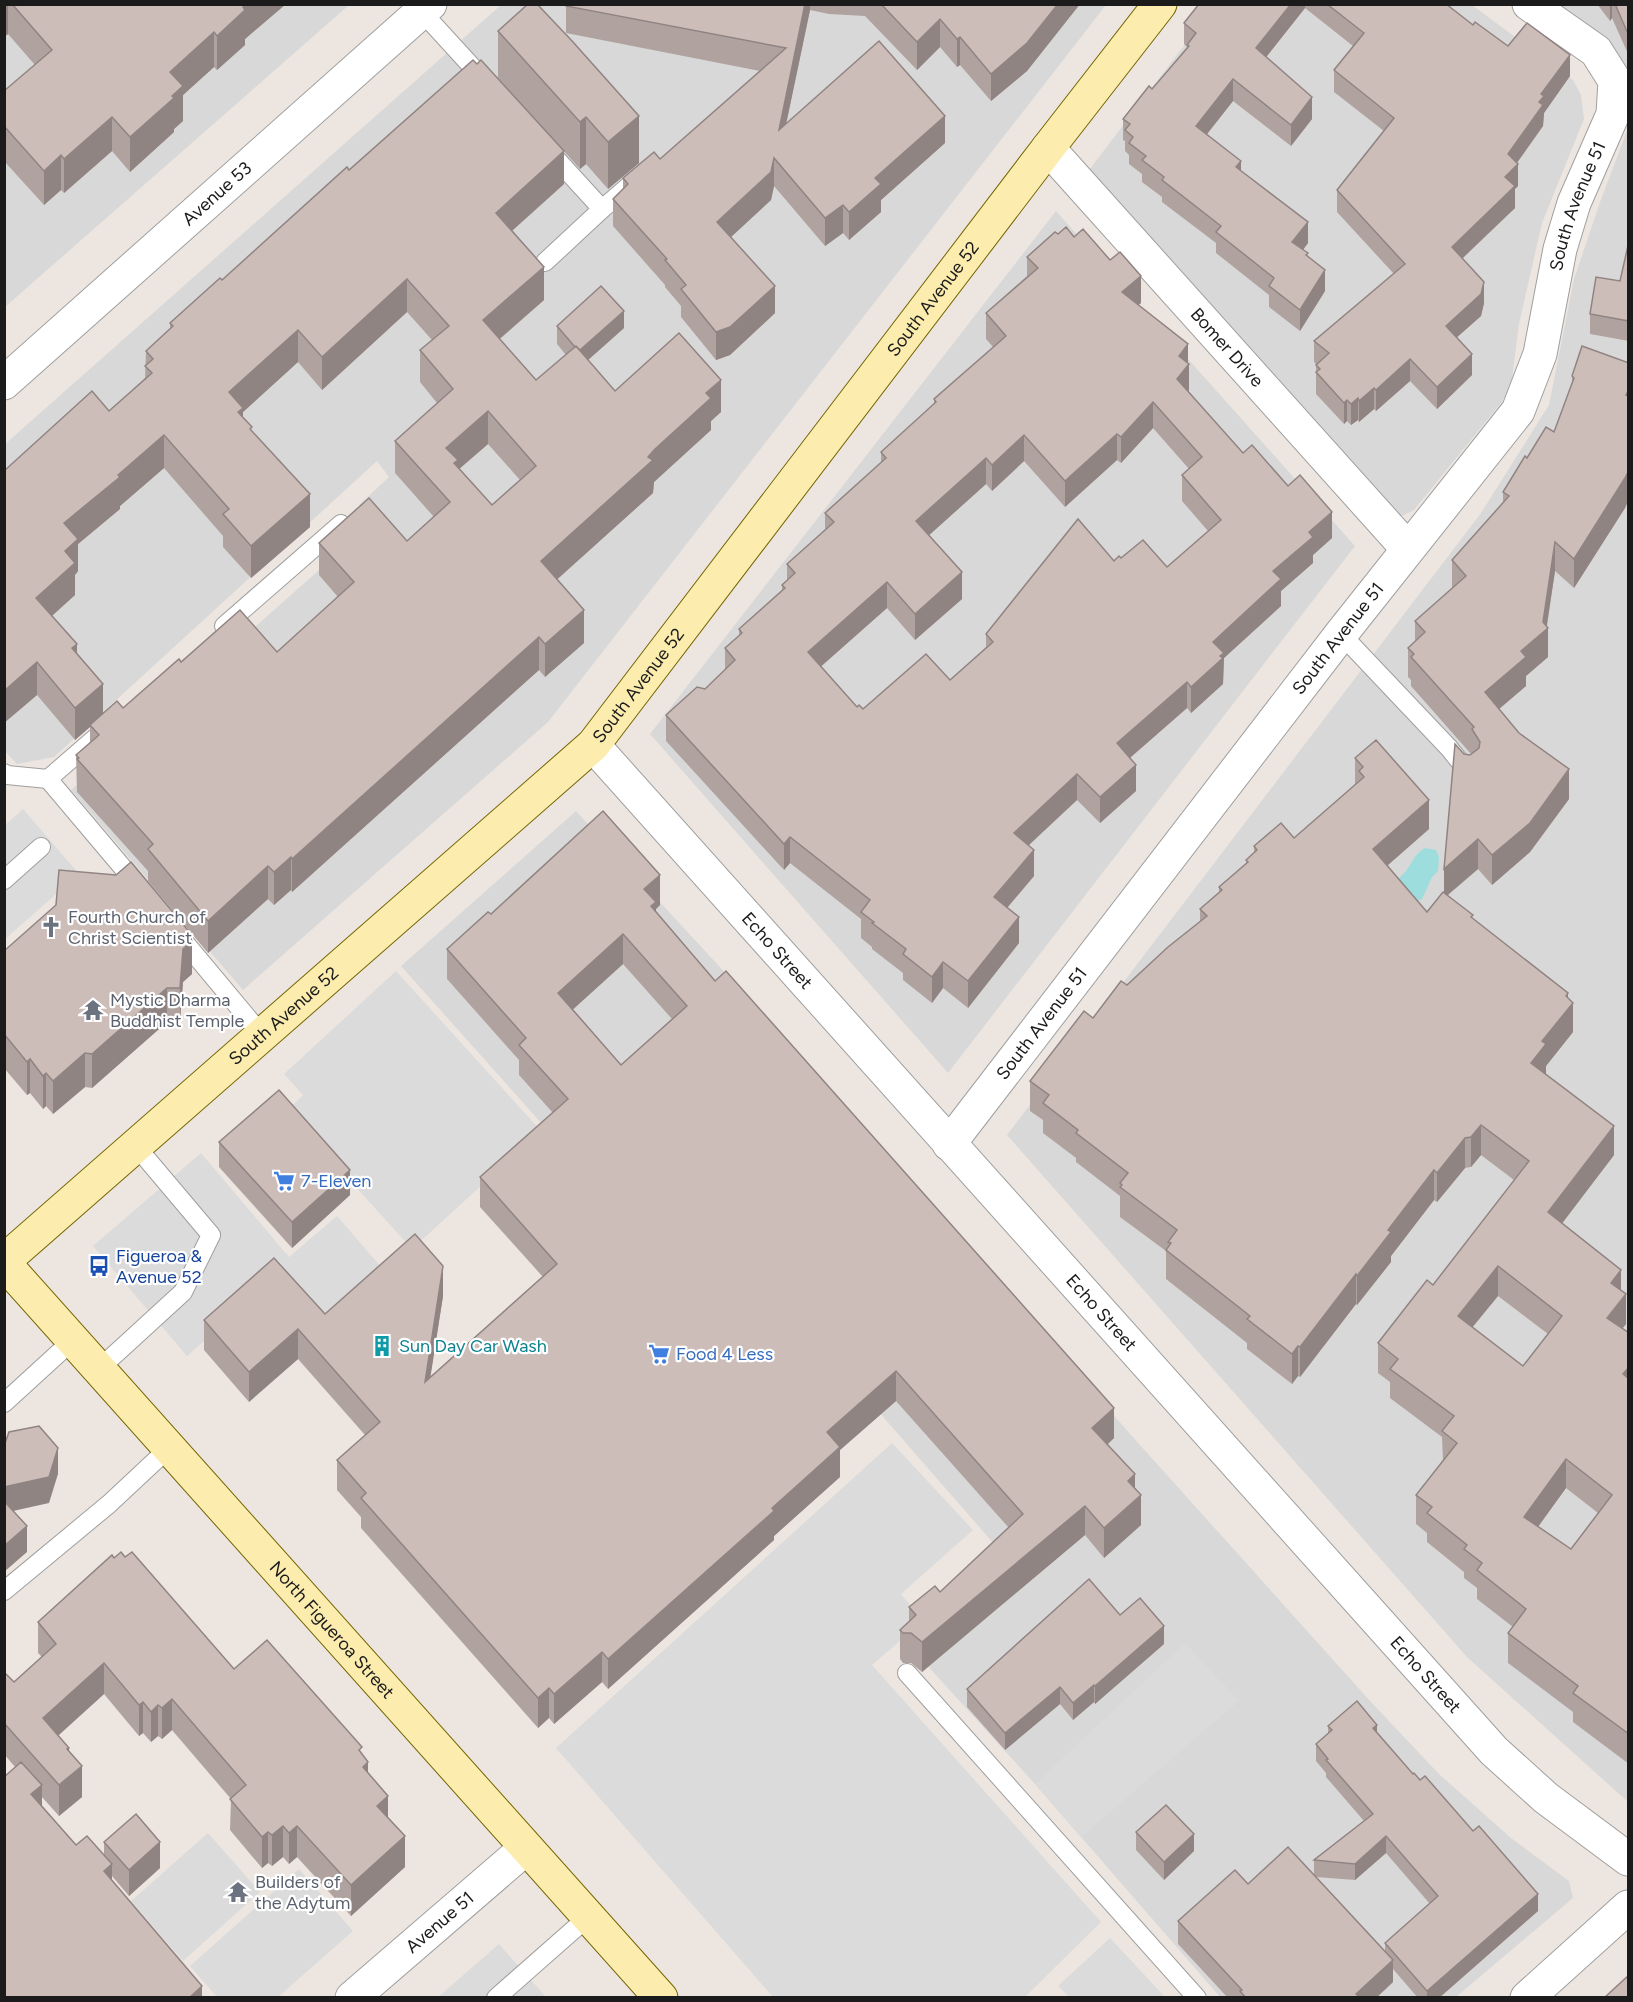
<svg xmlns="http://www.w3.org/2000/svg" width="1633" height="2002" viewBox="0 0 1633 2002" font-family="Figtree,sans-serif">
  <rect width="100%" height="100%" fill="#ede6e0"/>
  <!-- residential -->
  <g fill="#d9d8d8">
    <path d="M5 5H349L5 307Z"/>
    <path d="M501 5H1106L548 722 243 990 71 790 372 523 359 505 389 477 377 461 54 757 17 764 4 750V445Z"/>
    <path d="M1215 5H1472L1573 80 1581 95 1584 119 1542 223 1519 324 1511 387 1501 403 1414 510 1402 516 1390 512 1086 174Z"/>
    <path d="M1547 5H1628V92Z"/>
    <path d="M1628 128V1802L1467 1657 1007 1135 1481 513 1549 405 1574 279 1600 202Z"/>
    <path d="M1056 211 1355 546 948 1073 650 734Z"/>
    <path d="M576 811 729 977 1131 1435 1371 1702 1439 1774 1511 1838 1569 1881 1573 1898 1456 1997H1220L1035 1784 905 1641 1002 1553 600 1093 551 1134 401 966Z"/>
  </g>
  <!-- parking -->
  <g fill="#dbdbdb">
    <path d="M23 809 79 874 5 939 4 826Z"/>
    <path d="M396 971 541 1131 412 1249 287 1111 303 1095 284 1074Z"/>
    <path d="M201 1153 289 1257 337 1216 388 1275 319 1334 274 1281 187 1356 93 1246Z"/>
    <path d="M892 1443 973 1530 901 1594 923 1621 872 1665 1101 1922 1025 1997H773L556 1748Z"/>
    <path d="M1185 1643 1239 1701 1081 1837 1035 1784Z"/>
    <path d="M208 1833 260 1892 183 1961 131 1901Z"/>
    <path d="M299 1869 353 1931 278 1997H217L190 1966Z"/>
    <path d="M1110 1938 1165 1997H1069L1058 1986Z"/>
    <path d="M499 1944 546 1997 437 1998Z"/>
  </g>
  <!-- water -->
  <path fill="#9edddd" d="M1425 848 1436 850 1439 857 1438 871 1432 877 1422 899 1412 903 1398 879C1412 868 1411 856 1425 848Z"/>
  <g fill="none" stroke-linecap="round" stroke-linejoin="round">
    <defs>
      <g id="lane">
        <path d="M422 12 486 82"/>
        <path d="M549 151 602 209 630 185"/>
        <path d="M545 262 602 209"/>
        <path d="M224 626 341 524"/>
        <path d="M1341 634 1449 748 1469 773"/>
        <path d="M108 727 48 779 140 888"/>
        <path d="M4 773 7 775 48 779"/>
        <path d="M4 880 41 847"/>
        <path d="M176 932 262 1035"/>
        <path d="M100 1368 183 1292 211 1235 135 1145"/>
        <path d="M4 1403 73 1340"/>
        <path d="M4 1591 109 1504 170 1447"/>
        <path d="M907 1673 1197 1998"/>
        <path d="M496 1998 588 1917"/>
      </g>
      <g id="street">
        <path id="s1" d="M1048 148 1407 548"/>
        <path id="s2" d="M4 383 430 4"/>
        <path id="s3" d="M593 745 1494 1751 1546 1798 1628 1859"/>
        <path id="s4" d="M949 1144 1341 634 1518 411 1540 354 1560 249 1574 203 1613 114 1615 81 1596 51 1529 4"/>
        <path id="s5" d="M352 1998 526 1848"/>
        <path d="M1527 1998 1628 1907"/>
      </g>
      <g id="secondary">
        <path id="s6" d="M4 1261 593 745 1048 148 1160 4"/>
        <path id="s7" d="M4 1263 661 1998"/>
      </g>
    </defs>
    <!-- lane casing -->
    <use href="#lane" stroke="#9f9f9f" stroke-width="20"/>
    <!-- street casing -->
    <use href="#street" stroke="#9f9f9f" stroke-width="35"/>
    <!-- secondary casing -->
    <use href="#secondary" stroke="#736501" stroke-width="35"/>
    <!-- lane -->
    <use href="#lane" stroke="#fff" stroke-width="18"/>
    <!-- street -->
    <use href="#street" stroke="#fff" stroke-width="33"/>
    <!-- secondary -->
    <use href="#secondary" stroke="#fcedaf" stroke-width="33"/>
  </g>
  <!-- wall -->
  <g fill="#b0a39f" fill-rule="evenodd">
    <path d="M4 4H286L245 39V45L217 70 214 67 183 95V121L174 129V132L130 172 112 151 64 193 61 190 44 205 4 161V91L35 65 8 34 4 37Z"/>
    <path d="M566 4H1080L1027 71 991 101 960 65 957 67 940 47 917 70 865 16 829 14 810 10 786 124 945 143 881 200V212L849 240 843 233 825 246 774 186 771 200 731 237 775 313 730 355 716 360 681 317V306L665 287V285L613 226V199L623 189V178L660 159 760 71 566 33Z"/>
    <path d="M1199 4H1446L1473 25 1508 46 1570 76 1544 113 1543 126 1517 163 1518 186 1515 189V208L1463 258 1484 303 1481 316 1457 337 1472 375 1437 409 1410 381 1376 411 1374 409 1359 422 1358 420 1351 425 1347 421 1344 424 1316 394V364L1314 362V341L1394 274 1337 212V190L1384 131 1334 92V70L1353 46 1305 8 1266 57 1312 119 1291 146 1233 101 1207 134 1308 243 1303 250 1308 256 1325 291 1300 331 1269 307V295L1216 253V243L1162 202V197L1142 182V174L1129 164V155L1125 151V141L1123 140V119L1152 89 1187 47 1184 44V23Z"/>
    <path d="M1597 4H1629V56L1612 18 1610 21Z"/>
    <path d="M498 31 639 163 608 189 586 164 580 169 498 78Z"/>
    <path d="M349 170 564 184 512 231 544 300 500 339 536 380 566 355 557 344V326L624 328 588 360 615 391 721 412 711 421V430L654 482 653 493 557 579 584 643 545 677 539 670 292 892 291 890 274 905 268 899 208 953 148 881V871L77 792 76 755 90 743V727L75 740 37 695 4 723V471L109 411 145 378 146 351 170 329V323L222 280ZM407 312 432 340 420 350V382L437 403 395 441V473L434 517 407 541 319 543V575L338 597 277 652 181 662 123 708 103 714 52 616 75 595V575L78 571V544L120 509V506L164 468 223 536V547L251 578 310 527 243 417V412L298 362 322 390ZM488 444 520 480 492 505 459 469Z"/>
    <path d="M1058 234 1074 237 1141 303 1138 305 1188 363 1189 390 1188 391 1243 453 1332 538 1313 555V563L1281 591V606L1224 658 1223 684 1191 713 1187 708 1130 758 1136 791 1100 823 1077 800 1028 845 1034 876 1008 907 1019 943 968 1008 943 988 932 1003 903 980V973L872 949V947L861 938V919L790 863 784 870 666 741V715L705 689 725 670V648L739 636V629L782 590V585L787 581V564L825 530V513L881 463V452L934 404V399L993 347 986 339V313L1027 276V257ZM1153 428 1189 469 1182 475V501L1208 531 1167 567 1121 558 1114 561 986 634V647L950 680 863 709 857 707 821 666 887 608 915 640 962 599 929 535 986 484 992 491 1024 461 1065 507 1117 460 1121 463Z"/>
    <path d="M1629 241V341L1590 334V314L1620 281Z"/>
    <path d="M1629 363V499L1625 508 1574 588 1555 571 1547 626 1548 657 1526 676V686L1499 709 1569 799 1530 852 1492 885 1478 869 1448 895 1473 919 1568 998 1573 1032 1546 1066V1074L1614 1155 1562 1223 1621 1291 1626 1324 1622 1329 1629 1333V1764L1573 1722V1712L1508 1663V1633L1513 1627 1477 1599V1588L1464 1578V1572L1427 1542V1533L1416 1524V1495L1443 1461 1442 1437 1390 1398V1382L1378 1373V1343L1433 1285 1514 1180 1481 1155 1471 1167 1465 1168 1437 1202 1434 1200 1391 1256V1262L1357 1305 1356 1304 1300 1377 1298 1376 1292 1384 1247 1349V1343L1166 1279V1251L1120 1217V1196L1076 1162V1158L1043 1133V1120L1030 1111V1081L1093 1018 1127 985 1200 922V909L1219 892V887L1246 863V860L1254 853V846L1294 838 1355 785V758L1429 829 1387 866 1427 912 1444 893 1464 754 1470 755 1471 754 1411 686V680L1408 677V648L1415 642V621L1452 588V560L1503 503V492L1527 458 1554 432 1572 383V376ZM1498 1296 1548 1334 1523 1366 1472 1327ZM1566 1488 1598 1513 1571 1549 1538 1527Z"/>
    <path d="M660 905 656 909V912L1114 1438 1108 1444 1135 1489 1141 1525 1104 1558 1085 1535 922 1672 911 1663H903L900 1659V1630L909 1621V1607L940 1592 1009 1528 896 1401 840 1450V1477L774 1536V1540L608 1689 602 1682 554 1724 549 1718 538 1728 361 1528V1517L337 1490V1460L365 1435 298 1359 249 1402 204 1350V1320L325 1314 443 1296 430 1377 543 1277 480 1207V1177L553 1113 519 1075V1060L447 979V949L491 914ZM623 964 672 1019 621 1065 573 1009Z"/>
    <path d="M192 935V974L183 982 180 1021 167 1022 92 1088 85 1087 53 1114 46 1106 43 1109 30 1093 27 1095 4 1068V951Z"/>
    <path d="M219 1142 350 1195 292 1248 219 1167Z"/>
    <path d="M114 1558 234 1669 362 1754 368 1773 388 1817 405 1867 351 1916 297 1857 289 1864 283 1857 272 1866 268 1863 262 1868 230 1830 231 1799 172 1730 162 1739 158 1736 151 1742 143 1733 139 1736 104 1694 58 1736 69 1751 82 1797 59 1816 42 1797V1806L76 1845 104 1855V1842L160 1868 129 1896 112 1876V1880L202 1998H4L15 1767 4 1754V1672L14 1682 42 1657 38 1653V1622Z"/>
    <path d="M1120 1615 1164 1644 1095 1704 1094 1702 1073 1720 1060 1704 1005 1750 967 1707V1689Z"/>
    <path d="M1328 1726 1377 1733 1413 1774 1538 1911 1439 1998H1418L1393 1969V1982L1376 1998H1228L1178 1944V1921L1248 1884 1314 1875V1860L1364 1821 1326 1777V1773L1316 1761V1744L1328 1734ZM1386 1853 1430 1904 1385 1943V1952L1316 1877 1355 1880Z"/>
    <path d="M1136 1832 1194 1851 1164 1880 1136 1850Z"/>
  </g>
  <!-- shaded-wall -->
  <g fill="#908482">
    <path d="M4 4H8V34L4 37Z"/>
    <path d="M246 4H286L245 39V45L217 70V36Z"/>
    <path d="M805 4H810V10L779 158V130Z"/>
    <path d="M1058 4H1080L1027 71 991 101V74Z"/>
    <path d="M1291 4H1305V8L1256 70V48Z"/>
    <path d="M1610 4H1612V18L1610 21Z"/>
    <path d="M940 19V47L917 70V42Z"/>
    <path d="M214 32V67L183 95V121L174 129V132L130 172V137L170 72Z"/>
    <path d="M960 37V65L957 67V39Z"/>
    <path d="M1570 55V76L1544 113 1543 126 1511 171 1518 164V186L1515 189V208L1452 268V247L1505 177 1508 154 1539 102 1541 94Z"/>
    <path d="M1233 79V101L1196 148V126Z"/>
    <path d="M1312 97V119L1291 146V125Z"/>
    <path d="M639 116V163L608 189V142Z"/>
    <path d="M945 116V143L881 200V212L849 240V212L875 178Z"/>
    <path d="M112 117V151L64 193V159Z"/>
    <path d="M586 117V164L580 169V122Z"/>
    <path d="M564 151V184L496 245V213Z"/>
    <path d="M61 155V190L44 205V171Z"/>
    <path d="M774 158V186L771 200 717 250V222Z"/>
    <path d="M1241 161V182L1236 167Z"/>
    <path d="M843 205V233L825 246V218Z"/>
    <path d="M1308 222V243L1292 264V242Z"/>
    <path d="M544 267V300L483 353V320Z"/>
    <path d="M1325 270V291L1300 331V310Z"/>
    <path d="M1141 276V303L1122 318V292Z"/>
    <path d="M407 279V312L322 390V357Z"/>
    <path d="M1484 282V303L1481 316 1446 347V326Z"/>
    <path d="M775 286V313L730 355 716 360V332Z"/>
    <path d="M624 311V328L579 368V351Z"/>
    <path d="M298 330V362L243 412V440L229 392Z"/>
    <path d="M1188 344V366L1189 364V390L1177 405V379L1179 356Z"/>
    <path d="M1472 354V375L1437 409V387Z"/>
    <path d="M1410 359V381L1376 411V390Z"/>
    <path d="M721 380V412L711 421V430L654 482 653 493 541 594V561L654 450 706 393Z"/>
    <path d="M1374 388V409L1359 422V401Z"/>
    <path d="M1358 398V420L1351 425V404Z"/>
    <path d="M1347 400V421L1344 424V403Z"/>
    <path d="M1153 402V428L1121 463V437Z"/>
    <path d="M488 411V444L458 470 446 448Z"/>
    <path d="M1117 434V460L1065 507V481Z"/>
    <path d="M164 435V468L120 506V509L78 544V571L75 575V595L36 630V598L64 523Z"/>
    <path d="M1024 435V461L992 491V465Z"/>
    <path d="M986 458V484L916 547V521Z"/>
    <path d="M1629 470V499L1625 508 1574 588V559Z"/>
    <path d="M310 494V527L251 578V546Z"/>
    <path d="M1332 512V538L1313 555V563L1281 591V606L1224 658 1223 684 1191 713V687L1213 642 1273 571 1309 532Z"/>
    <path d="M1555 542V571L1546 630 1548 628V657L1526 676V686L1485 721V692L1521 651Z"/>
    <path d="M962 572V599L915 640V614Z"/>
    <path d="M887 582V608L808 678V652Z"/>
    <path d="M584 610V643L545 677V644Z"/>
    <path d="M539 637V670L292 892V859Z"/>
    <path d="M77 644V676L72 648Z"/>
    <path d="M37 662V695L4 723V691Z"/>
    <path d="M1187 682V708L1117 769V743Z"/>
    <path d="M103 684V716L90 725V727L75 740V708Z"/>
    <path d="M1136 765V791L1100 823V797Z"/>
    <path d="M1569 769V799L1530 852 1492 885V855Z"/>
    <path d="M1077 774V800L1014 859V833Z"/>
    <path d="M1429 800V829L1373 878V849Z"/>
    <path d="M790 837V863L784 870V844Z"/>
    <path d="M1478 839V869L1444 898V869Z"/>
    <path d="M1034 850V876L994 923V897Z"/>
    <path d="M291 857V890L274 905V872Z"/>
    <path d="M268 866V899L208 953V921Z"/>
    <path d="M660 875V905L656 909V932L644 889Z"/>
    <path d="M1019 917V943L968 1008V981Z"/>
    <path d="M623 934V964L558 1023V993Z"/>
    <path d="M192 935V974L183 982 180 1021V988L183 949 189 937Z"/>
    <path d="M943 962V988L932 1003V977Z"/>
    <path d="M167 988V1022L92 1088V1054Z"/>
    <path d="M1568 993V1009L1573 1003V1032L1546 1066V1074L1531 1063Z"/>
    <path d="M85 1053V1087L53 1114V1081Z"/>
    <path d="M30 1059V1093L27 1095V1062Z"/>
    <path d="M46 1073V1106L43 1109V1076Z"/>
    <path d="M1481 1125V1155L1471 1167V1137Z"/>
    <path d="M1614 1126V1155L1548 1242V1212Z"/>
    <path d="M1465 1138V1168L1437 1202V1173Z"/>
    <path d="M350 1170V1195L292 1248V1222Z"/>
    <path d="M1434 1170V1200L1391 1256V1262L1357 1305V1276L1388 1230Z"/>
    <path d="M443 1266V1296L425 1412V1382Z"/>
    <path d="M1498 1266V1296L1458 1345V1316Z"/>
    <path d="M1621 1270V1299L1611 1283Z"/>
    <path d="M1356 1274V1304L1300 1377V1347Z"/>
    <path d="M1626 1294V1324L1607 1347V1318Z"/>
    <path d="M298 1329V1359L249 1402V1372Z"/>
    <path d="M1298 1346V1376L1292 1384V1354Z"/>
    <path d="M1629 1367V1396L1623 1374Z"/>
    <path d="M896 1371V1401L840 1450V1477L774 1536V1540L608 1689V1659L772 1508 827 1432Z"/>
    <path d="M1114 1408V1438L1092 1458V1428Z"/>
    <path d="M58 1448V1474L49 1503 4 1513V1487Z"/>
    <path d="M1566 1459V1488L1524 1546V1517Z"/>
    <path d="M1135 1474V1501L1141 1495V1525L1104 1558V1528L1128 1481Z"/>
    <path d="M1085 1506V1535L922 1672V1642Z"/>
    <path d="M27 1526V1552L4 1572V1546Z"/>
    <path d="M1164 1626V1644L1095 1704V1686Z"/>
    <path d="M602 1652V1682L554 1724V1694Z"/>
    <path d="M104 1663V1694L43 1749V1718Z"/>
    <path d="M1094 1685V1702L1073 1720V1703Z"/>
    <path d="M1060 1687V1704L1005 1750V1733Z"/>
    <path d="M549 1688V1718L538 1728V1698Z"/>
    <path d="M172 1699V1730L162 1739V1708Z"/>
    <path d="M143 1702V1733L139 1736V1705Z"/>
    <path d="M158 1705V1736L151 1742V1712Z"/>
    <path d="M1377 1725V1742L1373 1728Z"/>
    <path d="M69 1748V1777L82 1766V1797L59 1816V1785L67 1749Z"/>
    <path d="M368 1762V1793L363 1767Z"/>
    <path d="M42 1785V1831L31 1794Z"/>
    <path d="M388 1796V1827L377 1806Z"/>
    <path d="M283 1826V1857L272 1866V1835Z"/>
    <path d="M297 1826V1857L289 1864V1833Z"/>
    <path d="M268 1832V1863L262 1868V1837Z"/>
    <path d="M1194 1834V1851L1164 1880V1862Z"/>
    <path d="M405 1836V1867L351 1916V1885Z"/>
    <path d="M1386 1836V1853L1355 1880V1864Z"/>
    <path d="M160 1842V1868L129 1896V1870Z"/>
    <path d="M112 1864V1910L104 1871Z"/>
    <path d="M1538 1894V1911L1439 1998H1427V1991Z"/>
    <path d="M1393 1960V1982L1376 1998H1356V1994Z"/>
    <path d="M202 1986V1998H189Z"/>
  </g>
  <!-- building -->
  <g fill="#cdbdb9" stroke="#908482" stroke-width="1.5" fill-rule="evenodd">
    <path d="M12 4H246L243 7 245 10 217 36 214 32 170 72 183 86 172 96 174 98 130 137 112 117 64 159 61 155 44 171 4 126V91L52 50Z"/>
    <path d="M528 4H537L573 42 639 116 608 142 586 117 580 122 498 31Z"/>
    <path d="M566 4H805L779 130 879 41 945 116 875 178 881 184 849 212 843 205 825 218 774 158 771 172 717 222 775 286 730 327 716 332 681 289 686 285 665 260 667 259 613 199 628 184 623 178 654 152 660 159 786 48 566 6Z"/>
    <path d="M881 4H1058L1027 43 991 74 960 37 957 39 940 19 917 42Z"/>
    <path d="M1199 4H1291L1256 48 1312 97 1291 125 1233 79 1196 126 1241 161 1236 167 1308 222 1292 242 1308 253 1306 255 1325 270 1300 310 1269 286 1274 278 1216 232 1221 226 1162 180 1164 177 1142 160 1146 156 1129 143 1133 137 1125 130 1130 124 1123 119 1149 86 1152 89 1189 46 1187 45 1196 33 1184 23Z"/>
    <path d="M1327 4H1446L1473 25 1475 22 1508 46 1527 23 1570 55 1541 94 1544 96 1539 102 1543 105 1508 154 1518 164 1505 177 1515 186 1452 247 1484 282 1481 294 1446 326 1472 354 1437 387 1410 359 1376 390 1374 388 1359 401 1358 398 1351 404 1347 400 1344 403 1316 372 1320 369 1316 365 1329 353 1314 341 1405 264 1337 190 1394 118 1334 70 1364 33Z"/>
    <path d="M1615 4H1629V36Z"/>
    <path d="M473 60 477 64 481 60 564 151 496 213 544 267 483 320 536 380 576 346 615 391 679 333 721 380 706 393 711 398 654 450 648 457 653 460 541 561 584 610 545 644 539 637 292 859 291 857 274 872 268 866 208 921 148 849 153 844 77 759 79 758 76 755 99 735 90 725 117 701 123 708 179 659 181 662 240 610 277 652 354 582 319 543 369 498 407 541 450 502 395 441 453 389 420 350 449 326 407 279 322 357 298 330 229 392 243 408 238 412 252 427 250 429 310 494 251 546 223 514 229 509 164 435 118 475 120 477 64 523 78 539 65 551 75 563 36 598 77 644 72 648 103 684 75 708 37 662 4 691V471L92 391 109 411 152 373 145 366 153 359 146 351 173 326 170 323 220 278 222 280 347 167 349 170ZM488 411 536 466 492 505 454 463 458 460 446 448Z"/>
    <path d="M1066 227 1074 237 1083 229 1110 260 1120 252 1141 276 1122 292 1188 344 1179 356 1189 364 1177 379 1243 453 1252 445 1288 486 1300 475 1332 512 1309 532 1313 537 1273 571 1281 579 1213 642 1224 653 1220 656 1223 658 1191 687 1187 682 1117 743 1136 765 1100 797 1077 774 1014 833 1034 850 994 897 1019 917 968 981 943 962 932 977 903 954 906 949 872 923 874 922 861 912 870 900 790 837 784 844 666 715 697 687 705 689 735 660 725 648 742 633 739 629 785 588 782 585 795 573 787 564 834 522 825 513 886 458 881 452 936 402 934 399 1006 336 986 313 1038 268 1027 257 1055 232 1058 234ZM1153 402 1202 457 1182 475 1221 520 1167 567 1143 540 1121 558 1119 556 1114 561 1078 519 986 634 993 642 950 680 926 654 863 709 859 705 857 707 808 652 887 582 915 614 962 572 916 521 986 458 992 465 1024 435 1065 481 1117 434 1121 437Z"/>
    <path d="M1629 241V321L1590 314 1596 277 1620 281Z"/>
    <path d="M601 286 624 311 580 350 576 346 575 347 557 326Z"/>
    <path d="M1582 346 1629 363V389L1626 395 1629 396V470L1625 478 1574 559 1555 542 1543 622 1548 628 1521 651 1526 657 1485 692 1519 733 1569 769 1530 823 1492 855 1478 839 1444 869 1455 744 1464 754 1470 755 1479 748 1480 742 1472 729 1474 727 1411 657 1414 654 1408 648 1425 632 1415 621 1466 576 1452 560 1509 496 1503 492 1525 456 1527 458 1546 427 1554 432 1574 378 1572 376Z"/>
    <path d="M1376 740 1429 800 1373 849 1427 912 1443 892 1473 915 1471 917 1568 993 1566 996 1573 1003 1542 1041 1546 1044 1531 1063 1614 1126 1548 1212 1621 1270 1611 1283 1626 1294 1607 1318 1629 1333V1367L1623 1374 1629 1379V1734L1573 1693 1578 1686 1508 1633 1526 1609 1477 1570 1482 1563 1464 1549 1467 1545 1427 1513 1432 1507 1416 1495 1457 1443 1442 1431 1454 1416 1390 1369 1398 1359 1378 1343 1427 1280 1433 1285 1529 1161 1481 1125 1471 1137 1465 1138 1437 1173 1434 1170 1388 1230 1391 1232 1357 1276 1356 1274 1300 1347 1298 1346 1292 1354 1247 1319 1250 1316 1166 1250 1171 1243 1168 1242 1177 1230 1120 1187 1122 1185 1120 1183 1128 1173 1076 1133 1078 1130 1043 1103 1049 1095 1030 1081 1084 1011 1093 1018 1121 981 1127 985 1168 947 1207 916 1200 909 1222 890 1219 887 1248 862 1246 860 1257 850 1254 846 1281 823 1294 838 1364 777 1359 771 1363 767 1355 758ZM1498 1266 1562 1316 1523 1366 1458 1316ZM1566 1459 1612 1495 1571 1549 1524 1517Z"/>
    <path d="M603 811 660 875 644 889 656 902 651 906 715 981 726 971 1114 1408 1092 1428 1135 1474 1128 1481 1141 1495 1104 1528 1085 1506 922 1642 911 1633H903L900 1630 916 1615 909 1607 935 1586 940 1592 1023 1514 896 1371 827 1432 840 1447 772 1508 774 1511 608 1659 602 1652 554 1694 549 1688 538 1698 361 1498 366 1493 337 1460 380 1422 298 1329 249 1372 204 1320 274 1258 325 1314 415 1234 443 1266 425 1382 557 1264 480 1177 568 1099 519 1045 526 1038 447 949 488 912 491 914ZM623 934 687 1006 621 1065 558 993Z"/>
    <path d="M131 862 192 935 189 937 192 941 183 949 180 988H167L92 1054 85 1053 53 1081 46 1073 43 1076 30 1059 27 1062 4 1034V951L56 905 59 870 116 875Z"/>
    <path d="M279 1090 350 1170 292 1222 219 1142Z"/>
    <path d="M39 1426 58 1448 49 1477 4 1487V1446L9 1432Z"/>
    <path d="M4 1501 27 1526 4 1546Z"/>
    <path d="M121 1552 125 1557 132 1552 234 1669 267 1640 362 1747 359 1750 368 1762 363 1767 388 1796 377 1806 405 1836 351 1885 297 1826 289 1833 283 1826 272 1835 268 1832 262 1837 230 1799 246 1785 172 1699 162 1708 158 1705 151 1712 143 1702 139 1705 104 1663 43 1718 69 1748 67 1749 82 1766 59 1785 4 1723V1672L14 1682 56 1644 38 1622 112 1555 114 1558Z"/>
    <path d="M1089 1579 1120 1615 1140 1598 1164 1626 1095 1686 1094 1685 1073 1703 1060 1687 1005 1733 967 1689Z"/>
    <path d="M1357 1701 1377 1725 1373 1728 1413 1774 1414 1773 1420 1780 1425 1776 1473 1831 1479 1826 1538 1894 1427 1991 1385 1943 1438 1896 1386 1836 1355 1864 1314 1860 1373 1814 1326 1760 1328 1759 1316 1744 1332 1730 1328 1726Z"/>
    <path d="M21 1762 42 1785 31 1794 76 1845 87 1836 112 1864 104 1871 202 1986 189 1998H4V1777Z"/>
    <path d="M1166 1805 1194 1834 1164 1862 1136 1832Z"/>
    <path d="M136 1814 160 1842 129 1870 104 1842Z"/>
    <path d="M1288 1847 1393 1960 1356 1994 1360 1998H1246L1240 1991 1242 1990 1178 1921 1235 1870 1248 1884Z"/>
    <path d="M1629 1975V1998H1604Z"/>
  </g>
  <!-- icons -->
  <defs>
    <symbol id="church-bare" viewBox="-9 -9 18 18"><path d="M-1.2-6h2.4v3.5h3.3v2.4h-3.3V6h-2.4V-.1h-3.3v-2.4h3.3Z" fill="#6b7280" stroke="#fff" stroke-width="2.5" paint-order="stroke"/></symbol>
    <symbol id="temple-bare" viewBox="-9 -9 18 18"><path d="M0-6L5-2H3V0L6.5 2.5H4V6H1.5V3h-3V6H-4V2.5H-6.5L-3 0V-2H-5Z" fill="#6b7280" stroke="#fff" stroke-width="2.5" paint-order="stroke"/></symbol>
    <symbol id="supermarket-bare" viewBox="-9 -9 18 18"><path d="M-6-5.5h2.5l.6 2H6L4.5 2H-2.5L-4.4-4H-6ZM-1.5 3.2a1.3 1.3 0 1 0 .1 0ZM3 3.2a1.3 1.3 0 1 0 .1 0Z" fill="#3f7fe0" stroke="#fff" stroke-width="2.5" paint-order="stroke"/></symbol>
    <symbol id="bus-bare" viewBox="-9 -9 18 18"><path d="M-5-6H5V4H4V6H2V4H-2V6H-4V4H-5ZM-3.5-4V0h7V-4ZM-3.5 1.2v1.5H-2V1.2ZM2 1.2v1.5H3.5V1.2Z" fill="#1a4fb4" stroke="#fff" stroke-width="2.5" paint-order="stroke"/></symbol>
    <symbol id="building-bare" viewBox="-9 -9 18 18"><path d="M-4-6H4V6H1V3H-1V6H-4ZM-2.5-4.3h1.7v1.8h-1.7ZM.8-4.3h1.7v1.8H.8ZM-2.5-1h1.7V.8h-1.7ZM.8-1h1.7V.8H.8Z" fill="#0f9aa8" stroke="#fff" stroke-width="2.5" paint-order="stroke"/></symbol>
  </defs>
  <g fill-rule="evenodd">
    <use href="#church-bare" x="36" y="912" width="30" height="30"/>
    <use href="#temple-bare" x="78" y="995" width="30" height="30"/>
    <use href="#supermarket-bare" x="269" y="1166" width="30" height="30"/>
    <use href="#bus-bare" x="84" y="1251" width="30" height="30"/>
    <use href="#building-bare" x="367" y="1331" width="30" height="30"/>
    <use href="#supermarket-bare" x="644" y="1339" width="30" height="30"/>
    <use href="#temple-bare" x="223" y="1877" width="30" height="30"/>
  </g>
  <g text-anchor="middle" stroke-width="4.5" stroke-linejoin="round" paint-order="stroke">
    <!-- street labels -->
    <g font-size="18" fill="#1b1b1b" stroke="#fff">
      <text dy="6" stroke="none"><textPath href="#s2" startOffset="285">Avenue 53</textPath></text>
      <text dy="6" stroke="none"><textPath href="#s4" startOffset="1142">South Avenue 51</textPath></text>
      <text dy="6" stroke="none"><textPath href="#s6" startOffset="1344">South Avenue 52</textPath></text>
      <text dy="6" stroke="none"><textPath href="#s1" startOffset="268">Bomer Drive</textPath></text>
      <text dy="6" stroke="none"><textPath href="#s4" startOffset="638">South Avenue 51</textPath></text>
      <text dy="6" stroke="none"><textPath href="#s6" startOffset="858">South Avenue 52</textPath></text>
      <text dy="6" stroke="none"><textPath href="#s3" startOffset="276">Echo Street</textPath></text>
      <text dy="6" stroke="none"><textPath href="#s6" startOffset="372">South Avenue 52</textPath></text>
      <text dy="6" stroke="none"><textPath href="#s4" startOffset="152">South Avenue 51</textPath></text>
      <text dy="6" stroke="none"><textPath href="#s3" startOffset="762">Echo Street</textPath></text>
      <text dy="6" stroke="none"><textPath href="#s7" startOffset="492">North Figueroa Street</textPath></text>
      <text dy="6" stroke="none"><textPath href="#s3" startOffset="1248">Echo Street</textPath></text>
      <text dy="6" stroke="none"><textPath href="#s5" startOffset="116">Avenue 51</textPath></text>
    </g>
    <!-- worship labels -->
    <g font-size="18" fill="#5b616d" stroke="#fff" text-anchor="start">
      <text x="68" y="923">Fourth Church of<tspan x="68" dy="21">Christ Scientist</tspan></text>
      <text x="110" y="1006">Mystic Dharma<tspan x="110" dy="21">Buddhist Temple</tspan></text>
      <text x="255" y="1888">Builders of<tspan x="255" dy="21">the Adytum</tspan></text>
    </g>
    <!-- shop labels -->
    <g font-size="18" fill="#366cbe" stroke="#fff" text-anchor="start">
      <text x="301" y="1187">7-Eleven</text>
      <text x="676" y="1360">Food 4 Less</text>
    </g>
    <!-- transit labels -->
    <g font-size="18" fill="#164399" stroke="#fff" text-anchor="start">
      <text x="116" y="1262">Figueroa &amp;<tspan x="116" dy="21">Avenue 52</tspan></text>
    </g>
    <!-- culture labels -->
    <g font-size="18" fill="#0d838f" stroke="#fff" text-anchor="start">
      <text x="399" y="1352">Sun Day Car Wash</text>
    </g>
  </g>
  <!-- border -->
  <rect width="1633" height="2002" fill="none" stroke="#1b1b1b" stroke-width="12"/>
</svg>
